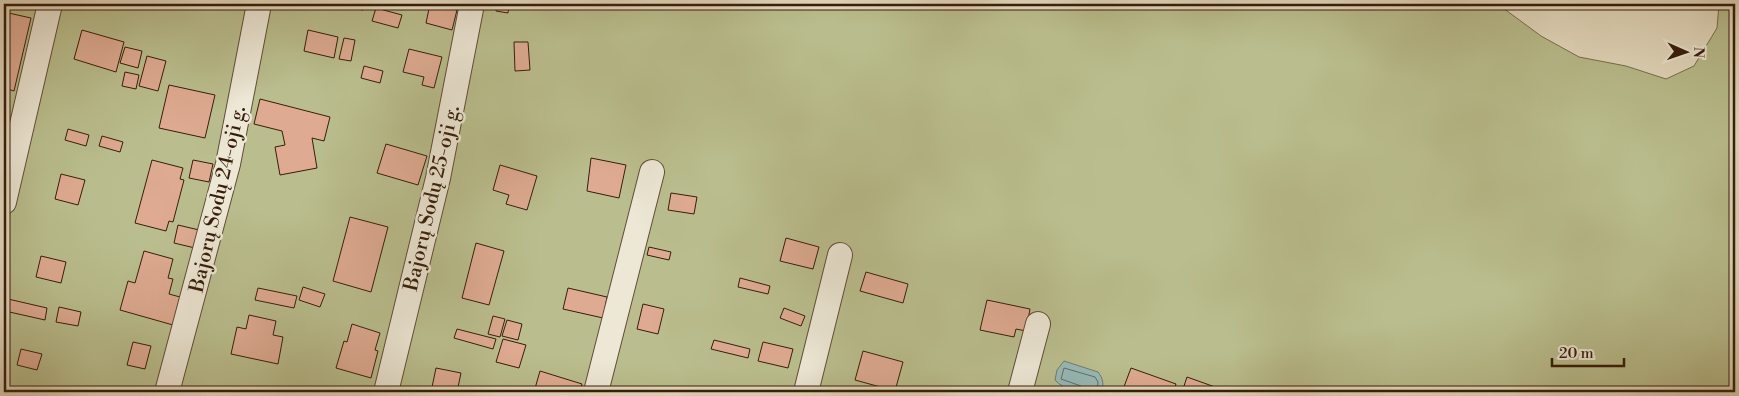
<svg xmlns="http://www.w3.org/2000/svg" width="1739" height="396" viewBox="0 0 1739 396" font-family="'Libre Bodoni',serif">
  <rect width="100%" height="100%" fill="#e4dbc0"/>
  <filter id="stains"><feTurbulence type="fractalNoise" baseFrequency=".004" numOctaves="4"/><feColorMatrix values="0 0 0 0 .2 0 0 0 0 .09 0 0 0 0 .02 0 0 0 .5 -.17"/></filter>
  <radialGradient id="worn" r=".72"><stop offset=".6" stop-color="#630" stop-opacity="0"/><stop offset="1" stop-color="#630" stop-opacity=".3"/></radialGradient>
  <!-- green -->
  <path fill="#babe8e" stroke="#786e4c" d="M4 4H1502L1503 8 1541 36 1579 57 1626 66 1666 79 1694 66 1717 28 1719 4H1735V392H4Z"/>
  <!-- water -->
  <path fill="#97bab8" stroke="#707b72" d="M1064 361 1098 372C1103 378 1105 386 1100 392 1088 392 1063 391 1055 380L1057 370Z"/>
  <g fill="none" stroke-linecap="round" stroke-linejoin="round">
    <!-- shore -->
    <path stroke="#666c61" stroke-width="1" d="M1083 392 1081 386 1061 379 1064 368 1095 377 1098 382 1097 392"/>
  </g>
  <!-- building -->
  <g fill="#deab92" stroke="#361d0a">
    <path d="M351 4H364L363 10 351 8Z"/>
    <path d="M430 4 457 10 452 30 426 23Z"/>
    <path d="M496 4H509L508 13 496 11Z"/>
    <path d="M376 8 402 15 398 28 372 21Z"/>
    <path d="M4 12 31 18 14 91 4 88Z"/>
    <path d="M82 30 124 42 116 72 74 59Z"/>
    <path d="M308 30 338 37 334 58 304 51Z"/>
    <path d="M344 38 355 40 351 61 339 59Z"/>
    <path d="M514 42H528L530 70 515 71Z"/>
    <path d="M125 47 142 51 138 68 120 63Z"/>
    <path d="M409 49 442 57 434 88 422 85 424 77 403 72Z"/>
    <path d="M147 56 166 61 158 91 139 86Z"/>
    <path d="M364 66 383 71 380 83 361 78Z"/>
    <path d="M125 72 139 75 136 89 122 86Z"/>
    <path d="M169 85 215 95 205 138 159 128Z"/>
    <path d="M260 99 330 117 324 141 312 138 317 168 280 175 275 147 285 145 282 131 254 124Z"/>
    <path d="M68 129 89 135 86 146 65 140Z"/>
    <path d="M102 136 123 142 120 152 99 146Z"/>
    <path d="M386 144 427 156 418 185 377 173Z"/>
    <path d="M591 158 626 165 619 198 587 191Z"/>
    <path d="M152 160 183 168 180 179 184 180 173 222 169 221 166 231 135 223Z"/>
    <path d="M193 160 213 164 209 182 189 178Z"/>
    <path d="M500 165 537 176 527 210 506 204 509 195 493 190Z"/>
    <path d="M61 174 85 180 78 205 55 199Z"/>
    <path d="M671 193 697 197 694 214 668 210Z"/>
    <path d="M350 217 388 227 371 292 333 281Z"/>
    <path d="M178 225 199 230 195 248 174 243Z"/>
    <path d="M786 238 819 247 813 269 780 261Z"/>
    <path d="M476 243 504 251 489 305 462 298Z"/>
    <path d="M649 247 671 252 669 260 647 255Z"/>
    <path d="M144 251 173 259 168 278 173 279 169 294 180 297 173 325 120 310 128 281 135 283Z"/>
    <path d="M41 256 66 262 61 283 36 277Z"/>
    <path d="M866 272 908 284 903 303 860 291Z"/>
    <path d="M740 278 770 286 768 294 738 287Z"/>
    <path d="M303 287 325 294 320 307 299 300Z"/>
    <path d="M258 288 297 296 294 308 255 300Z"/>
    <path d="M568 288 607 297 603 318 563 309Z"/>
    <path d="M8 299 47 308 45 320 5 311Z"/>
    <path d="M987 300 1030 309 1026 331 1016 329 1014 337 980 330Z"/>
    <path d="M643 304 664 309 658 334 637 329Z"/>
    <path d="M59 307 81 312 78 326 56 322Z"/>
    <path d="M784 308 805 316 801 326 780 318Z"/>
    <path d="M249 315 276 321 273 335 283 337 278 364 231 354 237 327 246 329Z"/>
    <path d="M493 316 505 319 500 337 488 334Z"/>
    <path d="M507 320 522 324 518 340 502 336Z"/>
    <path d="M352 324 380 333 375 350 378 351 371 378 336 368 344 341 347 342Z"/>
    <path d="M457 329 496 339 493 349 454 338Z"/>
    <path d="M503 339 526 345 519 368 496 362Z"/>
    <path d="M714 340 750 349 748 358 711 349Z"/>
    <path d="M133 342 151 346 145 369 127 365Z"/>
    <path d="M763 342 793 349 788 368 758 361Z"/>
    <path d="M21 349 42 354 37 370 17 365Z"/>
    <path d="M863 351 903 362 895 391 855 380Z"/>
    <path d="M436 368 461 373 457 392H431Z"/>
    <path d="M1131 368 1176 384 1173 392H1122Z"/>
    <path d="M540 371 582 384 579 392H534Z"/>
    <path d="M1187 377 1215 387 1214 392H1182Z"/>
    <path d="M967 388 988 392H967Z"/>
  </g>
  <g fill="none" stroke-linecap="round" stroke-linejoin="round">
    <defs>
      <g id="minor">
        <path d="M4 202 50 4"/>
        <path d="M167 392 228 164 259 4"/>
        <path d="M386 392 438 178 472 4"/>
        <path d="M596 392 652 172"/>
        <path d="M806 392 840 255"/>
        <path d="M1020 392 1038 324"/>
      </g>
    </defs>
    <!-- minor casing -->
    <use href="#minor" stroke="#624c38" stroke-width="26"/>
    <!-- minor -->
    <use href="#minor" stroke="#ede8d6" stroke-width="24"/>
  </g>
  <g text-anchor="middle" stroke-width="5" stroke-linejoin="round" paint-order="stroke">
    <!-- street labels -->
    <g font-size="20" fill="#361d0a" stroke="#ede8d6">
      <text transform="translate(431 198) rotate(-77)" y="7">Bajorų Sodų 25-oji g.</text>
      <text transform="translate(217 199) rotate(-77)" y="7">Bajorų Sodų 24-oji g.</text>
    </g>
  </g>
  <!-- margin -->
  <rect width="1739" height="396" fill="none" stroke="#e4dbc0" stroke-width="20"/>
  <rect x="5" y="5" width="1729" height="386" fill="none" stroke="#361d0a" stroke-width="2.5"/>
  <rect x="10" y="10" width="1719" height="376" fill="none" stroke="#361d0a"/>
  <!-- north arrow -->
  <g transform="translate(1686 52) rotate(92)" stroke="#ede8d6" stroke-width="4" paint-order="stroke">
  <path d="M0-4L9 19L0 12L-9 19Z" fill="#361d0a"/>
  <text y="-8" font-size="14" font-weight="bold" text-anchor="middle" fill="#361d0a">N</text>
  </g>
  <!-- scale -->
  <path d="M1552 358v8h72v-8" fill="none" stroke="#361d0a" stroke-width="2.5"/>
  <text x="1559" y="358" font-size="15" fill="#361d0a" stroke="#ede8d6" stroke-width="4" paint-order="stroke">20 m</text>
  <rect width="100%" height="100%" filter="url(#stains)"/>
  <rect width="100%" height="100%" fill="url(#worn)"/>
</svg>
